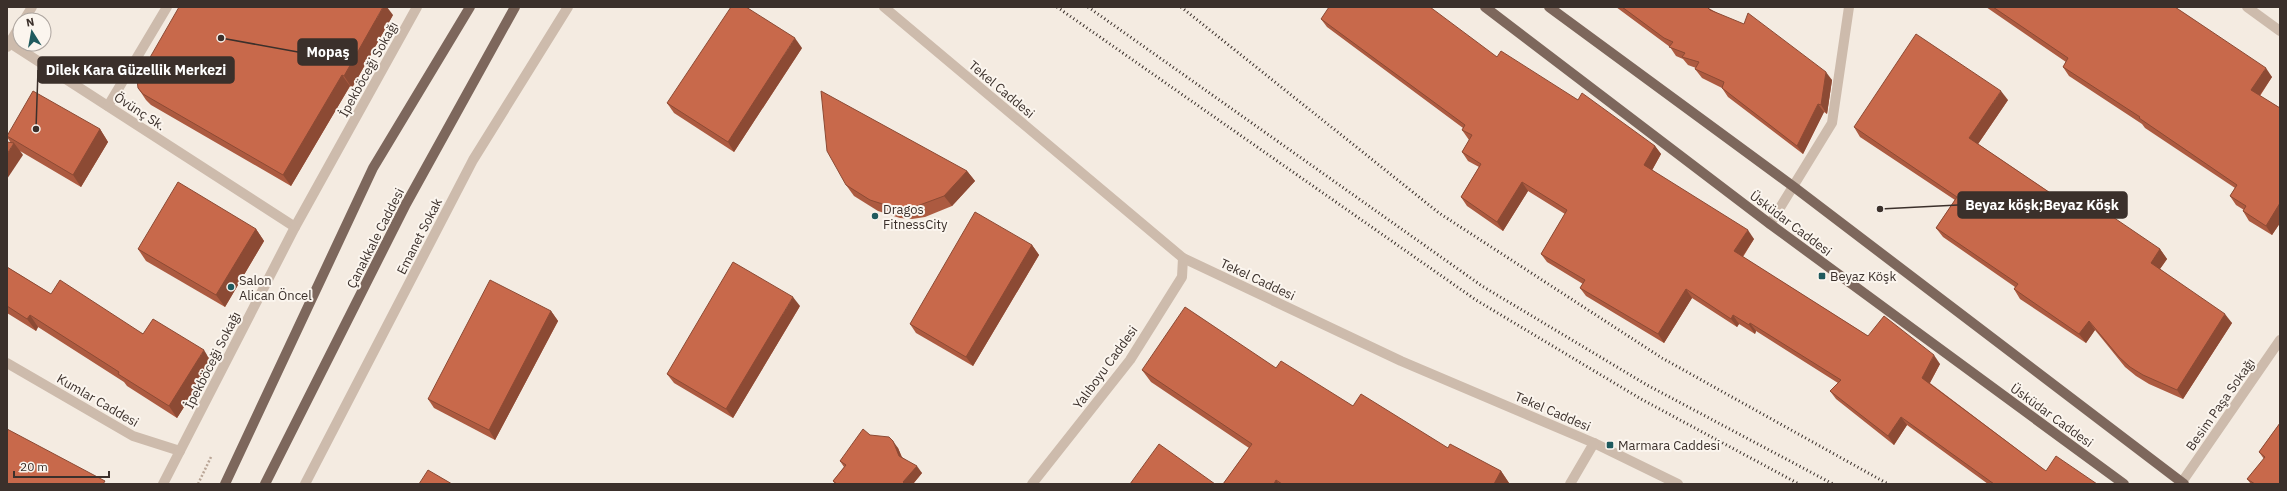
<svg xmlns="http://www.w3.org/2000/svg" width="2287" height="491" viewBox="0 0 2287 491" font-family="'IBM Plex Sans',sans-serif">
  <rect width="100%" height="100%" fill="#f4ebe1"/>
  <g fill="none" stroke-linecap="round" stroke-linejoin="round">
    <!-- path -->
    <path stroke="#b9a596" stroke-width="2.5" stroke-dasharray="2 2" stroke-linecap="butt" d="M198 484 211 457"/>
    <!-- minor -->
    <g stroke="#cdbbac" stroke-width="10">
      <path d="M884 7 1183 258 1401 361 1594 443 1678 484"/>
      <path d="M2247 7 2280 31"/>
      <path d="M24 20 32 7"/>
      <path d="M10 43 295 227"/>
      <path d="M7 47 20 26"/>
      <path d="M108 106 167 7"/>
      <path d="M1770 224 1832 123 1849 7"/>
      <path d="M7 363 133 436 180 451"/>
      <path d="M2182 482 2280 340"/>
      <path d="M163 484 295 227 417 7"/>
      <path d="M305 484 473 160 568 7"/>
      <path d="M1032 484 1130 360 1182 277 1183 258"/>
      <path d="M1570 484 1594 443"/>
    </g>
    <!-- major -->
    <g stroke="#7d675c" stroke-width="10">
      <path d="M1485 7 1770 224 2124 484"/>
      <path d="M1549 7 1794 187 2184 484"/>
      <path d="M225 484 373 168 470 7"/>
      <path d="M265 484 406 204 515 7"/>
    </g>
    <!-- rail -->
    <g stroke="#3b302b" stroke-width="3" stroke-dasharray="1 3" stroke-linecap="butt">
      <path d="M1057 7 1476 300 1641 399 1799 484"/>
      <path d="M1088 7 1482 286 1647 385 1833 484"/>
      <path d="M1181 7 1439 213 1662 358 1888 484"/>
    </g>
  </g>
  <!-- wall -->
  <g fill="#ac5a40">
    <path d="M1616 7H1707L1832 80 1827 114 1824 112 1803 154 1728 97 1722 88 1702 78 1695 69 1696 68 1688 65 1683 59 1676 56 1670 47Z"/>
    <path d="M1986 7H2175L2272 77 2260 96 2280 108V223L2272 235 2249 221 2243 211 2244 210 2236 205 2230 196 2235 188 2145 128 2142 124 2069 76 2063 67 2066 62Z"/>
    <path d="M393 15 352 88 350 86 291 186 151 105 146 100 138 88Z"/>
    <path d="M1321 19 1497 57 1578 100 1655 146 1661 154 1652 170 1754 239 1743 257 1868 336 1940 364 1930 383 2046 471 2097 484H1988L1907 425 1894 445 1836 399 1830 391 1838 383 1756 331 1755 334 1739 324 1737 327 1692 298 1664 343 1586 296 1580 288 1583 284 1547 262 1541 254 1565 214 1528 191 1503 231 1467 206 1461 197 1479 167 1468 161 1462 152 1469 140 1462 130 1463 128 1327 27Z"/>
    <path d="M802 48 734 152 674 113 667 103Z"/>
    <path d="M2008 100 1978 144 2071 207 2160 249 2167 259 2160 269 2232 323 2183 399 2149 384 2136 376 2125 367 2095 330 2086 343 2020 299 2014 289 2015 287 1943 237 1936 228 1955 200 1860 137 1854 127Z"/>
    <path d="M100 129 108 142 81 187 20 151 23 155 11 143 7 137Z"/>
    <path d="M967 171 975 181 952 206 925 217 912 219 900 218 878 211 854 196 846 185Z"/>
    <path d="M256 229 264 241 225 307 146 261 138 249Z"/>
    <path d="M1032 245 1039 255 973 366 916 333 910 324Z"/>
    <path d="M7 267 51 294 212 363 177 418 127 386 124 382 38 327 36 331 7 313Z"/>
    <path d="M800 306 733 418 674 383 667 374Z"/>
    <path d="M551 311 558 321 495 440 434 408 428 399Z"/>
    <path d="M1276 368 1353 406 1448 448 1501 471 1509 483V484H1223L1249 448 1151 382 1142 370Z"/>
    <path d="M2280 423V484H2251L2247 479 2264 459 2259 452Z"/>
    <path d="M870 435 898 448 902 457 922 473 913 484H835L833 481 844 467 840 461Z"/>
  </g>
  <!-- shaded-wall -->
  <g fill="#8c4a34">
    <path d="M383 7H387L393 15 352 88 344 76Z"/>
    <path d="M795 38 802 48 734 152 728 142Z"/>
    <path d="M2266 68 2272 77 2257 99 2251 90Z"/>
    <path d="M1826 72 1832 80 1827 114 1821 105Z"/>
    <path d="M342 75 350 86 291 186 283 175Z"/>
    <path d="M2001 91 2008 100 1976 147 1969 138Z"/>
    <path d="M1818 104 1824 112 1803 154 1797 146Z"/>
    <path d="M100 129 108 142 81 187 73 175Z"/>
    <path d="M14 143 23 155 7 179V154Z"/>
    <path d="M1655 146 1661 154 1650 174 1644 165Z"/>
    <path d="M967 171 975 181 952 206 944 196Z"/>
    <path d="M1522 182 1528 191 1503 231 1497 222Z"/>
    <path d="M2280 203V223L2272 235 2266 226Z"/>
    <path d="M256 229 264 241 225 307 216 295Z"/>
    <path d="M1748 230 1754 239 1740 260 1734 251Z"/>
    <path d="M1032 245 1039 255 973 366 966 357Z"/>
    <path d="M2160 249 2167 259 2157 273 2151 263Z"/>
    <path d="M1686 289 1692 298 1664 343 1658 334Z"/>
    <path d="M793 297 800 306 733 418 726 409Z"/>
    <path d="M551 311 558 321 495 440 489 430Z"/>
    <path d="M2225 314 2232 323 2183 399 2177 390Z"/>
    <path d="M30 315 38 327 36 331 27 319Z"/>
    <path d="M1733 315 1739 324 1737 327 1731 319Z"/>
    <path d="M2089 321 2095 330 2086 343 2079 334Z"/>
    <path d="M1750 323 1756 331 1755 334 1749 325Z"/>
    <path d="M204 350 212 363 177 418 169 406Z"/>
    <path d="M1934 355 1940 364 1928 386 1922 378Z"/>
    <path d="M1901 417 1907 425 1894 445 1888 436Z"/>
    <path d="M893 441 898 448 904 463 899 456Z"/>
    <path d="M917 466 922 473 913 484H905L903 482Z"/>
    <path d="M1501 471 1509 483V484H1494Z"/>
    <path d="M1276 480 1279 484H1274Z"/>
  </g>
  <!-- building -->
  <g fill="#c8694b" stroke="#8c4a34">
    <path d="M179 7H383L344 76 342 75 283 175 143 94 138 88 137 80Z"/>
    <path d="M731 7H746L795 38 728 142 667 103Z"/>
    <path d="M1329 7H1430L1497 57 1501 51 1578 100 1582 93 1655 146 1644 165 1748 230 1734 251 1868 336 1884 316 1934 355 1922 378 2046 471 2056 456 2097 484H1994L1901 417 1888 436 1830 391 1841 380 1750 323 1749 325 1733 315 1731 319 1686 289 1658 334 1580 288 1585 280 1541 254 1567 210 1522 182 1497 222 1461 197 1481 164 1462 152 1472 135 1462 130 1465 125 1321 19Z"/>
    <path d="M1622 7H1707L1710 10 1744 24 1748 13 1826 72 1821 105 1818 104 1797 146 1722 88 1724 82 1695 69 1699 62 1682 57 1685 53 1669 47 1673 42 1664 38Z"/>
    <path d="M1993 7H2175L2266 68 2251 90 2280 108V203L2266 226 2243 211 2246 206 2230 196 2237 185 2139 118 2140 117 2063 67 2068 58Z"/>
    <path d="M1916 34 2001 91 1969 138 2071 207 2079 194 2160 249 2151 263 2225 314 2177 390 2143 375 2130 367 2119 357 2089 321 2079 334 2014 289 2018 284 1936 228 1957 197 1854 127Z"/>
    <path d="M33 91 100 129 73 175 7 136Z"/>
    <path d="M821 91 967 171 944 196 917 206 904 208 892 207 870 200 846 185 827 151Z"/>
    <path d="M7 142 14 143 7 154Z"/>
    <path d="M178 182 256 229 216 295 138 249Z"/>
    <path d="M975 212 1032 245 966 357 910 324Z"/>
    <path d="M733 262 793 297 726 409 667 374Z"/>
    <path d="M7 267 51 294 60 280 143 334 153 319 204 350 169 406 118 374 119 372 30 315 27 319 7 306Z"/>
    <path d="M490 280 551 311 489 430 428 399Z"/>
    <path d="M1185 307 1276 368 1281 361 1353 406 1361 394 1448 448 1450 444 1501 471 1494 484H1282L1276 480 1274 484H1223L1252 444 1142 370Z"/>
    <path d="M2280 423V484H2255L2247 479 2265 457 2259 452Z"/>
    <path d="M7 429 105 481 103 484H7Z"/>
    <path d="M863 429 870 435 889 437 893 441 899 456 917 466 903 482 905 484H837L833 481 846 465 840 461Z"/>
    <path d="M1159 444 1215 484H1130Z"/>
    <path d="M428 470 452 484H419Z"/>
  </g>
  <!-- markers -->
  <g fill="#1f5a5e" stroke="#fbf5ee" stroke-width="1.5">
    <circle cx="875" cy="216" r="4"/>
    <rect x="1818" y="272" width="8" height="8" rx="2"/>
    <circle cx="231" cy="287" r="4"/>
    <rect x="1606" y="441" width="8" height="8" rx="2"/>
  </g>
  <g text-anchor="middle" stroke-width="4" stroke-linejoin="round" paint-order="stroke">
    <!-- street labels -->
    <g font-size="13" fill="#3b302b" stroke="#fbf5ee">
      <text transform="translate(368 69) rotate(-61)" y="5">İpekböceği Sokağı</text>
      <text transform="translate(1002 89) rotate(40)" y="5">Tekel Caddesi</text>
      <text transform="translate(140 111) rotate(33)" y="5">Övünç Sk.</text>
      <text transform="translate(1791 223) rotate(37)" y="5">Üsküdar Caddesi</text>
      <text transform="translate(419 236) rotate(-63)" y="5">Emanet Sokak</text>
      <text transform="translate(375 238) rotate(-63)" y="5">Çanakkale Caddesi</text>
      <text transform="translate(1258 279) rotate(25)" y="5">Tekel Caddesi</text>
      <text transform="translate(212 360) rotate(-63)" y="5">İpekböceği Sokağı</text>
      <text transform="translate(1105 367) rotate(-54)" y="5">Yalıboyu Caddesi</text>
      <text transform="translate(98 400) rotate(30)" y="5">Kumlar Caddesi</text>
      <text transform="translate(2220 404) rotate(-55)" y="5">Besim Paşa Sokağı</text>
      <text transform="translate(1553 411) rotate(23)" y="5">Tekel Caddesi</text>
      <text transform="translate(2052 415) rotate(36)" y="5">Üsküdar Caddesi</text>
    </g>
    <!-- poi labels -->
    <g font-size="13" fill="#3b302b" stroke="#fbf5ee" text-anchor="start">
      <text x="883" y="214">Dragos<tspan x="883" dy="15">FitnessCity</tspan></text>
      <text x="1830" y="281">Beyaz Köşk</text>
      <text x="239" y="285">Salon<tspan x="239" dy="15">Alican Öncel</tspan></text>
      <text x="1618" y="450">Marmara Caddesi</text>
    </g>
  </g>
  <!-- callouts -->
  <path fill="none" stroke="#3b302b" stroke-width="1.5" d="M221 38L298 52M36 129L38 70M1880 209L1958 205"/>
  <g fill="#3b302b" stroke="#fbf5ee" stroke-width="1.5">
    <circle cx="221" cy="38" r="4"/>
    <circle cx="36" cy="129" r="4"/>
    <circle cx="1880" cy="209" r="4"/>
  </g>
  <g fill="#3b302b" stroke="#3b302b" stroke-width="1.5">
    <rect x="298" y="39" width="59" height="26" rx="4"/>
    <rect x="38" y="57" width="196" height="26" rx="4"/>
    <rect x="1958" y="192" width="169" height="26" rx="4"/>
  </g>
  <g font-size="14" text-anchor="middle" font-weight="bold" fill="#fff">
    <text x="328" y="57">Mopaş</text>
    <text x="136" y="75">Dilek Kara Güzellik Merkezi</text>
    <text x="2042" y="210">Beyaz köşk;Beyaz Köşk</text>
  </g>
  <!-- border -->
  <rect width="2287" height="491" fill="none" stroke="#3b302b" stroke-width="16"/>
  <!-- north arrow -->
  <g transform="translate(32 32) rotate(349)"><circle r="19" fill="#fbf5ee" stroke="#aea6a0"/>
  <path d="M0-3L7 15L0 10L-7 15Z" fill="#1f5a5e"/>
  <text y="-6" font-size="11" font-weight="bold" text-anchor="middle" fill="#3b302b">N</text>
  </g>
  <!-- scale -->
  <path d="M14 471v6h95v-6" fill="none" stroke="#3b302b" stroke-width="2"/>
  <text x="20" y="471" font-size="12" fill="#3b302b" stroke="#fbf5ee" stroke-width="3" paint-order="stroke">20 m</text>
</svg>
